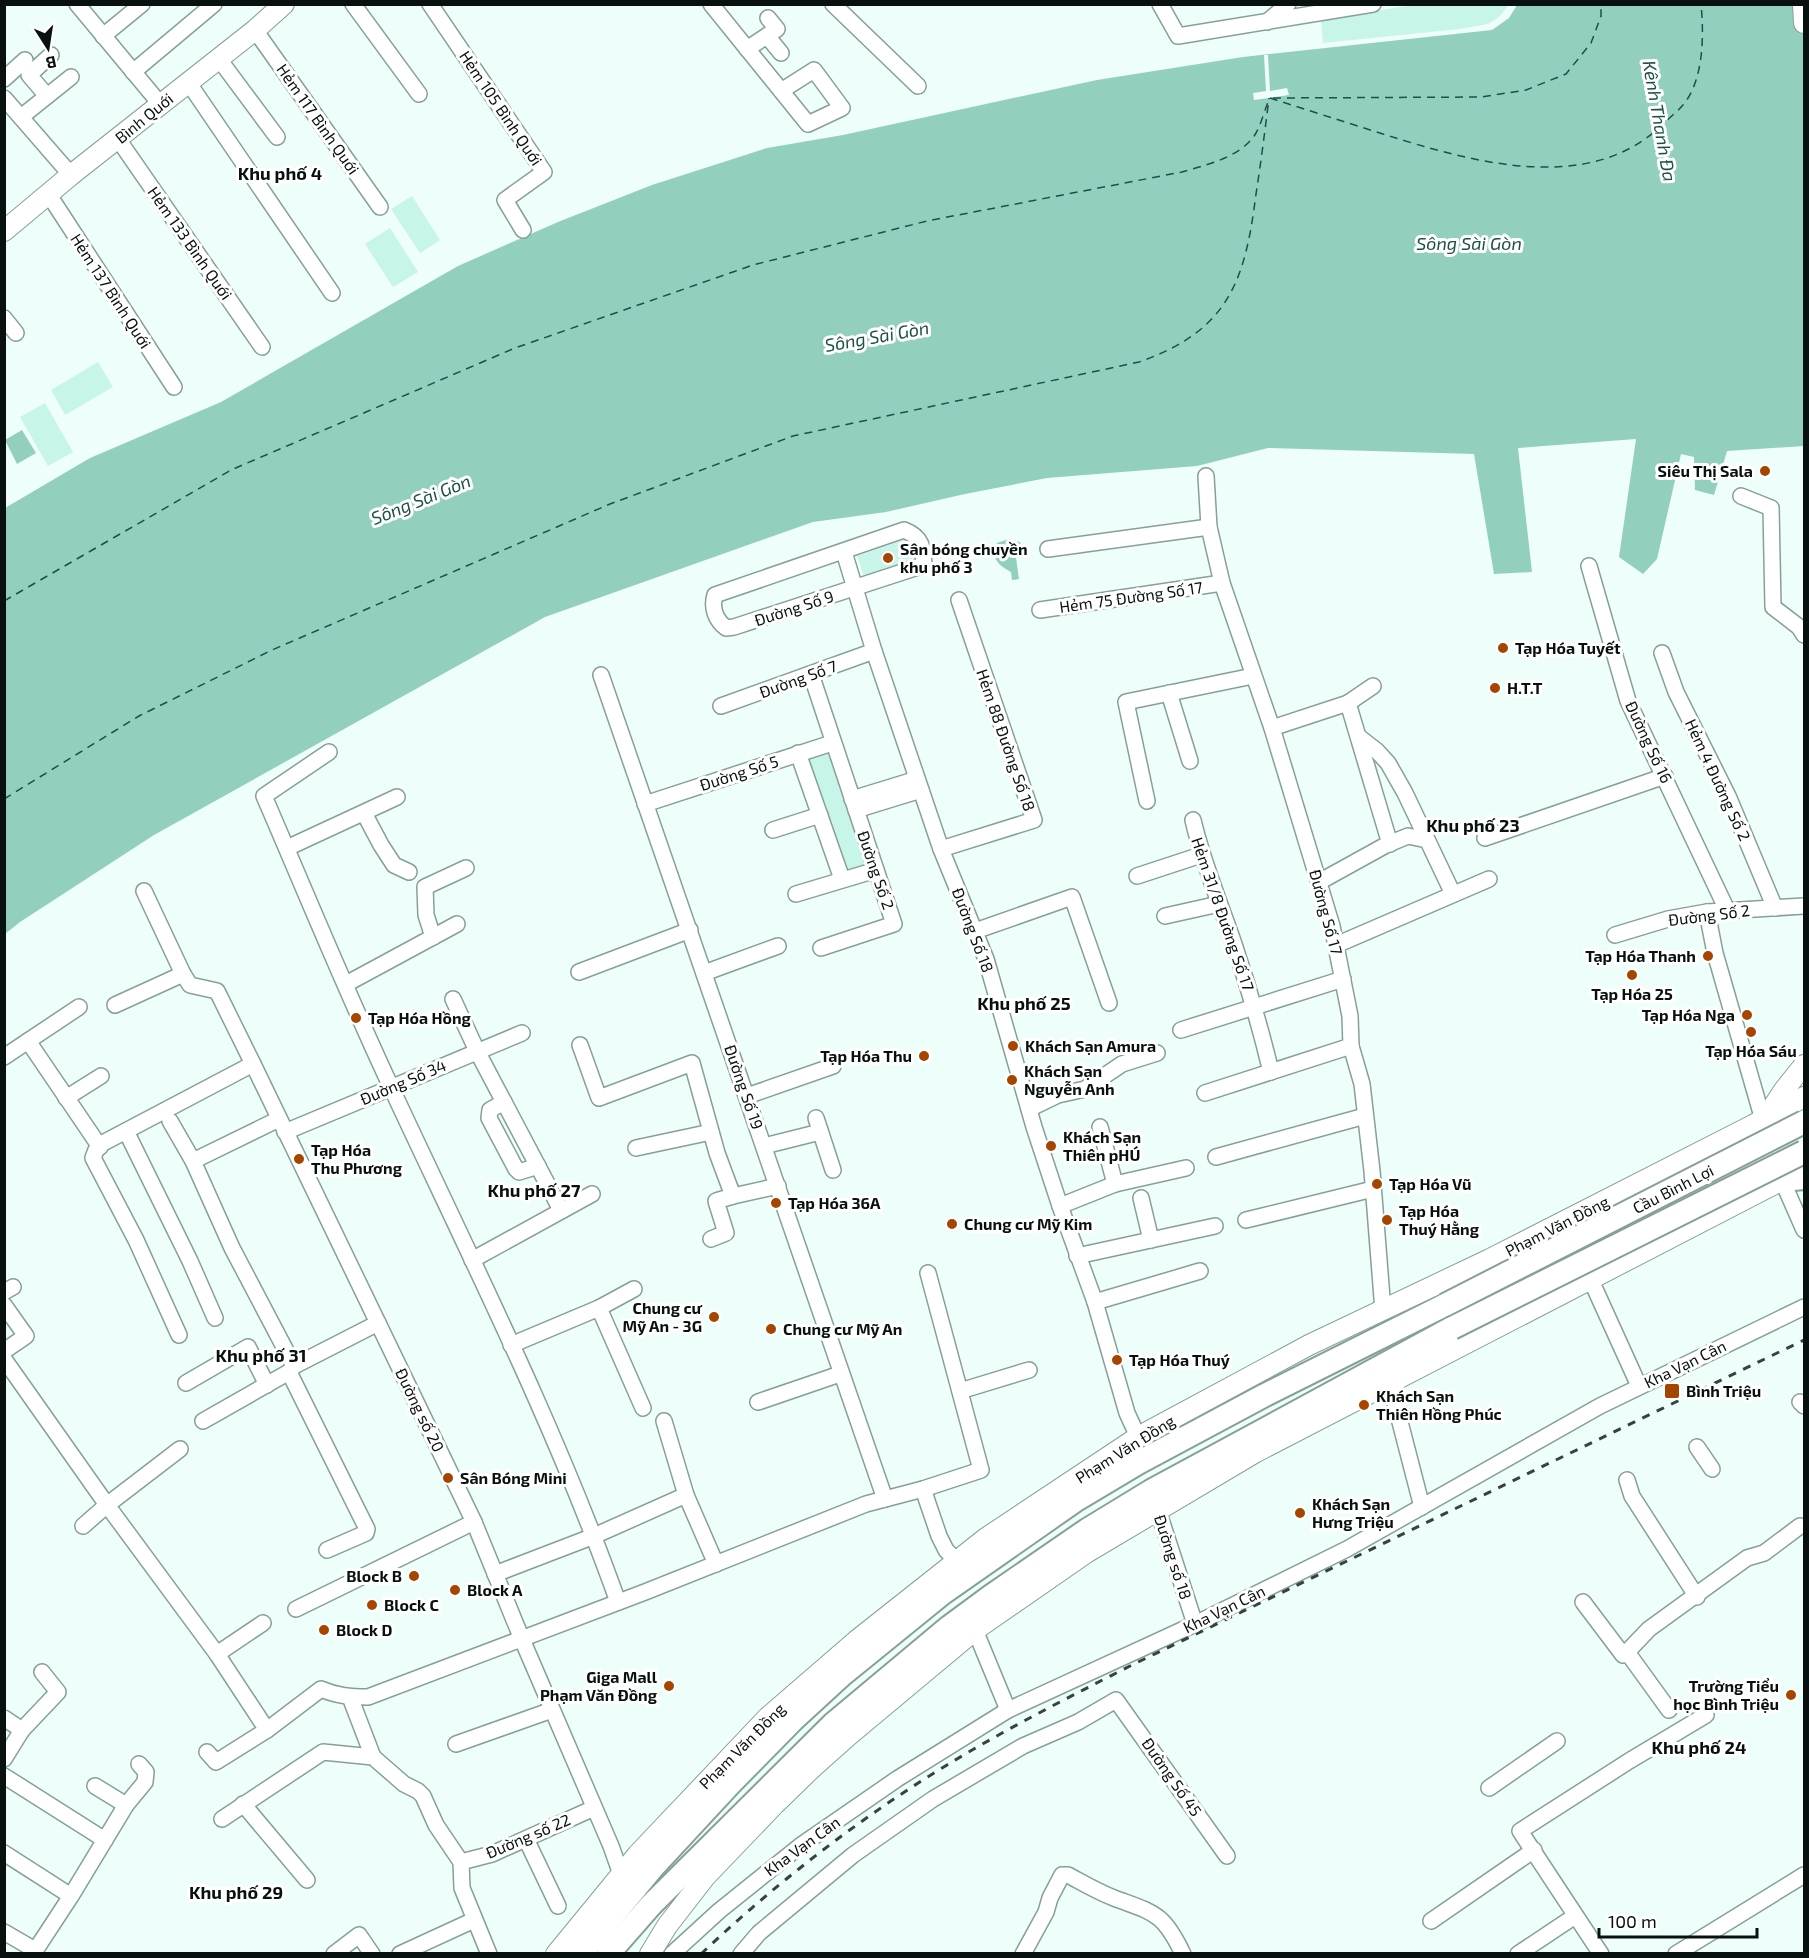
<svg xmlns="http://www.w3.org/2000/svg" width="1809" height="1958" viewBox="0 0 1809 1958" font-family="'Exo 2',sans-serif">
  <rect width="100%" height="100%" fill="#eefefa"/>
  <!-- green -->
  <g fill="#c8f5e9">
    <path d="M1413 5H1509L1499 17 1488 24 1460 29 1323 43 1321 19Z"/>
    <path d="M412 196 440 240 420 253 391 209Z"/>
    <path d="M390 228 418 272 393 287 365 244Z"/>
    <path d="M98 362 113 387 65 415 51 390Z"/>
    <path d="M45 403 73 452 48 466 20 417Z"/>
    <path d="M912 537 920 561 865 579 857 556Z"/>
    <path d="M829 749 868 864 845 872 805 757Z"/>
  </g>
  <!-- water -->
  <g fill="#93cfbf">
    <path d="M1517 5H1804V446L1727 451 1714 495 1695 490 1694 457 1681 454 1657 559 1643 574 1619 557 1636 439 1518 448 1532 572 1494 574 1474 454 1268 448 1197 466 1047 478 965 494 886 512 813 522 545 617 154 835 20 922 5 934V508L90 458 221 402 458 266 558 222 652 185 767 148 843 135 1097 80 1243 57 1492 30 1509 18Z"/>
    <path d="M22 430 36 453 17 464 5 440Z"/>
    <path d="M1009 539 1020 542 1024 557 1016 558 1019 579 1012 580 1011 572C998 565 990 558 997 543Z"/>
  </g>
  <!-- pier -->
  <path fill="#eefefa" d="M1264 55H1268L1270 91 1287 88 1289 95 1254 100 1253 93 1266 91Z"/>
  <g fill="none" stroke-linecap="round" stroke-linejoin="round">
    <!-- ferry -->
    <g stroke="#1e5045" stroke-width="1.5" stroke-dasharray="8 6" stroke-linecap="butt">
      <path d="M1270 98C1307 110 1345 122 1383 134 1469 161 1589 197 1663 124 1669 118 1677 112 1683 105 1704 80 1704 35 1701 4"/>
      <path d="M1273 98 1481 97 1526 90 1566 74 1591 43 1601 16V4"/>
      <path d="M4 601 231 470 515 348 753 265 927 221 1182 172C1206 165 1242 157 1256 133 1261 124 1264 112 1268 102"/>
      <path d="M4 799 139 716 272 650 610 504 793 436 1139 362C1228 331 1245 282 1256 194 1261 162 1265 130 1269 98"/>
    </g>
    <defs>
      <g id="minor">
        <path d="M77 4 161 105"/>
        <path d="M353 4 419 94"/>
        <path d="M430 4 544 172 505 200 523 230"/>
        <path d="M711 4 808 124 842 108 814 70 781 91"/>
        <path d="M833 4 918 86"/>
        <path d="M1160 4 1178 36 1373 4"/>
        <path d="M1267 22 1288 4"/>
        <path d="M255 30 380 207"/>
        <path d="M103 36 142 4"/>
        <path d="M767 36 781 53"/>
        <path d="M747 49 777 29 768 18"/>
        <path d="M219 59 277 137"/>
        <path d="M133 72 214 4"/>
        <path d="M4 79 25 60"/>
        <path d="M188 82 332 293"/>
        <path d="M47 96 29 75 51 55"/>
        <path d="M4 98 71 175"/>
        <path d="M21 117 71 77"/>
        <path d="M118 139 262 347"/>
        <path d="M49 195 174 387"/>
        <path d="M4 318 16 333"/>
        <path d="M1206 476 1209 527 1222 583 1272 728 1332 926 1350 1016 1351 1046 1362 1084 1372 1171 1383 1311"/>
        <path d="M1741 496 1771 508 1773 607 1799 627 1804 635"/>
        <path d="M904 530C922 537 923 547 924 565L734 627 726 628C716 620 711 608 715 595Z"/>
        <path d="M1048 549 1209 527"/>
        <path d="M844 552 874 651 941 849 986 959 1034 1127 1060 1206 1095 1302 1127 1413 1138 1437"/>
        <path d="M1589 566 1628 701 1727 910"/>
        <path d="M1040 610 1222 583"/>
        <path d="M1662 653 1676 692 1728 796 1775 908"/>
        <path d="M811 674 894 924 821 948"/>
        <path d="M601 675 885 1499"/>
        <path d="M1169 693 1190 761"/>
        <path d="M1348 703 1390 844"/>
        <path d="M721 706 874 651"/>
        <path d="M1272 728 1348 703 1373 686"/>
        <path d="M1359 737 1377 751 1388 763 1405 793 1453 894"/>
        <path d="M329 752 264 796C306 893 346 991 391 1087 470 1257 555 1425 618 1602"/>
        <path d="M798 753 842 879"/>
        <path d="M852 799 917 779"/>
        <path d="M1147 801 1126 702 1253 676"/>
        <path d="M645 804 832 743"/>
        <path d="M856 810 921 790"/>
        <path d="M364 813 381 845 394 865 409 872"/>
        <path d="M1193 820C1203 864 1221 905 1235 947 1249 989 1261 1030 1271 1072"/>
        <path d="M773 830 820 815"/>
        <path d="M1485 838 1665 776"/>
        <path d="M287 848 397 797"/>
        <path d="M941 849 1034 820 959 600"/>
        <path d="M1137 876 1201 855"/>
        <path d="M1319 882 1386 845 1408 836 1427 840"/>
        <path d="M144 891 183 974 190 985 217 991 253 1064 474 1522 521 1637 611 1846 624 1883"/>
        <path d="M796 894 876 870"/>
        <path d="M1707 912 1715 953 1763 1120"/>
        <path d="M1165 916 1219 904"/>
        <path d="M975 931 1072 897 1109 1003"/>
        <path d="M1615 935 1668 919 1707 912 1804 906"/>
        <path d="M433 937 426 915 425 887 466 868"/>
        <path d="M1336 945 1489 879"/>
        <path d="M579 972 690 930"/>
        <path d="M704 973 778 946"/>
        <path d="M346 984 457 924"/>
        <path d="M453 999 477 1051 561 1210"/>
        <path d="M115 1005 183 974"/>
        <path d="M1181 1030 1343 979"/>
        <path d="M28 1041 100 1147"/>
        <path d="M580 1045 599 1098 692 1063 717 1153 733 1196 778 1186"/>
        <path d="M4 1057 79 1007"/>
        <path d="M1205 1093 1351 1046"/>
        <path d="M747 1096 833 1066"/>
        <path d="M66 1098 101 1076"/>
        <path d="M504 1102 490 1110 489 1118 516 1169 519 1172 538 1166"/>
        <path d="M1029 1109 1058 1095 1085 1089 1122 1064 1157 1053"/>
        <path d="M816 1118 833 1170"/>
        <path d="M170 1121 193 1161 232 1248 294 1366"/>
        <path d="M1100 1127 1115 1184"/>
        <path d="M126 1131 190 1261 215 1318"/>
        <path d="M285 1132 522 1033"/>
        <path d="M764 1146 820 1132"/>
        <path d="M636 1148 711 1132"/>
        <path d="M1216 1157 1365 1116"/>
        <path d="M193 1161 279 1119"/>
        <path d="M1782 1180 1804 1230"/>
        <path d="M1141 1198 1151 1240"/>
        <path d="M1060 1206 1115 1184 1186 1168"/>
        <path d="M1246 1220 1373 1189"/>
        <path d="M711 1239 726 1233 716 1201 733 1196"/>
        <path d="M1077 1256 1215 1226"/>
        <path d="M472 1260 592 1194"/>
        <path d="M1590 1278 1639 1386"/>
        <path d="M4 1292 13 1287"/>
        <path d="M1095 1302 1200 1271"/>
        <path d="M4 1305 26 1336 4 1351"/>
        <path d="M599 1308 634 1289"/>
        <path d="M179 1335 136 1240 93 1158 96 1150 103 1143 253 1064"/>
        <path d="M511 1345 599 1308 643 1408"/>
        <path d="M4 1359 107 1505 180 1449"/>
        <path d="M289 1372 367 1529 366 1533 327 1550"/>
        <path d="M1394 1379 1393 1395 1422 1507"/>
        <path d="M186 1383 248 1347 267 1385"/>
        <path d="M960 1391 1029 1370"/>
        <path d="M758 1402 840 1374"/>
        <path d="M1800 1402 1804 1406"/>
        <path d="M203 1421 289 1372 294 1366 378 1323"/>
        <path d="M664 1421 686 1495 716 1564"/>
        <path d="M1697 1447 1712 1469"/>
        <path d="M1627 1480 1632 1496 1697 1597"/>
        <path d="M923 1489 939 1536 946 1550 963 1568"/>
        <path d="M1155 1501 1195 1624"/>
        <path d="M83 1526 107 1505 217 1654 267 1730"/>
        <path d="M495 1574 594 1536 686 1495"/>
        <path d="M1583 1602 1623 1655"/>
        <path d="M296 1609 474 1522"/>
        <path d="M975 1630 1008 1710"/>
        <path d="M217 1654 263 1623"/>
        <path d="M350 1697 373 1757"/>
        <path d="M1669 1710 1627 1652 1649 1629 1747 1558 1764 1553 1800 1526"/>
        <path d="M4 1718 22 1730"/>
        <path d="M456 1744 552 1710"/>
        <path d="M207 1752 216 1762 267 1730 321 1689C337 1696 351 1697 368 1697L645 1592 866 1504 923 1489 981 1470 928 1273"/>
        <path d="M4 1759 22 1730 58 1692 42 1672"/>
        <path d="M4 1776 105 1840"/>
        <path d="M95 1786 126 1805"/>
        <path d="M1489 1788 1557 1741"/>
        <path d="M243 1804 307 1880"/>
        <path d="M222 1819 323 1752 373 1757 404 1784 418 1791 423 1796 436 1825 461 1862 462 1888 489 1954"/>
        <path d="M526 1839 558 1906"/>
        <path d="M4 1853 71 1896"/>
        <path d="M461 1862 492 1854 594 1808"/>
        <path d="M1431 1921 1534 1850"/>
        <path d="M4 1932 35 1950"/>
        <path d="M33 1954 71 1896 126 1805 145 1782 146 1772 139 1764"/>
        <path d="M334 1954 359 1935 372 1954"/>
        <path d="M400 1954 474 1920"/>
        <path d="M672 1954 719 1911 800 1846 897 1779 1008 1710 1195 1624 1347 1549 1600 1406 1804 1307"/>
        <path d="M741 1954 759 1933 853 1855 933 1799 1023 1746 1078 1722 1116 1700 1227 1856"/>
        <path d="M1023 1954 1046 1912 1050 1898 1062 1875H1068C1083 1883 1098 1892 1114 1898 1154 1913 1163 1912 1183 1954"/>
        <path d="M1518 1954 1575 1916"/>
        <path d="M1601 1954 1520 1831 1629 1761 1706 1715"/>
        <path d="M1676 1954 1804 1875"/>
      </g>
      <g id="major">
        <path d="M1803 4 1804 23"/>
        <path d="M4 231 71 175 255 30 284 4"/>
        <path d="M1767 1116 1784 1090 1804 1065"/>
        <path d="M556 1954 638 1854 768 1717 857 1640 986 1538 1138 1437 1309 1345 1490 1259 1753 1125 1804 1097"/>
        <path d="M650 1954 667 1926 705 1877 775 1804 811 1769 848 1736 975 1630 1086 1553 1256 1452 1794 1174"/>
      </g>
      <g id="highway">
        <path d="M1782 1180 1804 1178"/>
        <path d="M581 1954 654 1866 731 1783 793 1720 842 1675 943 1593 1076 1500 1138 1463 1265 1395 1445 1305"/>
        <path d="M608 1954 651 1905 833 1724 949 1627 991 1596 1087 1530 1151 1491 1452 1328"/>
      </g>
    </defs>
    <!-- minor casing -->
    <use href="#minor" stroke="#86a098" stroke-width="18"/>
    <!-- major casing -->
    <use href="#major" stroke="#86a098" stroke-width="22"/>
    <!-- highway casing -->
    <use href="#highway" stroke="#86a098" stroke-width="26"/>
    <!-- minor -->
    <use href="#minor" stroke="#fff" stroke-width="15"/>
    <!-- major -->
    <use href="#major" stroke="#fff" stroke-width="20"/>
    <!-- highway -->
    <use href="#highway" stroke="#fff" stroke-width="22"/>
    <!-- rail -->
    <path stroke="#37413f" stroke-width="3" stroke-dasharray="8 8" stroke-linecap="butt" d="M701 1954C775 1884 856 1821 942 1768 1004 1730 1069 1697 1134 1664L1804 1340"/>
    <defs>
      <g id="highway-bridge">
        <path d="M1445 1305 1804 1122"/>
        <path d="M1452 1328 1804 1152"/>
      </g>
    </defs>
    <!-- highway-bridge casing -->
    <use href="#highway-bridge" stroke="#86a098" stroke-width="26" stroke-linecap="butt"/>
    <!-- highway-bridge -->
    <use href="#highway-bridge" stroke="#fff" stroke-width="22"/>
  </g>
  <!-- markers -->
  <g fill="#a64500" stroke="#fff" stroke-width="2">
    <circle cx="1765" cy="471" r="6"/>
    <circle cx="888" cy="558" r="6"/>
    <circle cx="1503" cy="648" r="6"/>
    <circle cx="1495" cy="688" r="6"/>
    <circle cx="1708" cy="956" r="6"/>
    <circle cx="1632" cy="975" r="6"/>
    <circle cx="1747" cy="1015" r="6"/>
    <circle cx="356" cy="1018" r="6"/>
    <circle cx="1751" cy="1032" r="6"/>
    <circle cx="1013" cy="1046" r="6"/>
    <circle cx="924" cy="1056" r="6"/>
    <circle cx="1012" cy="1080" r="6"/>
    <circle cx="1051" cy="1146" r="6"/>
    <circle cx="299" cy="1159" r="6"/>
    <circle cx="1377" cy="1184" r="6"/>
    <circle cx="776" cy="1203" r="6"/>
    <circle cx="1387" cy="1220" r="6"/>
    <circle cx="952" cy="1224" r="6"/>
    <circle cx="714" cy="1317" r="6"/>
    <circle cx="771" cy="1329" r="6"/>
    <circle cx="1117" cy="1360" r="6"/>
    <rect x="1664" y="1383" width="16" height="16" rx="3"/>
    <circle cx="1364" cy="1405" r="6"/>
    <circle cx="448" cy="1478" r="6"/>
    <circle cx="1300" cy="1513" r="6"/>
    <circle cx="414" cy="1576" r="6"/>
    <circle cx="455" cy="1590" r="6"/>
    <circle cx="372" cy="1605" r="6"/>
    <circle cx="324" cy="1630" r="6"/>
    <circle cx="669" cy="1686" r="6"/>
    <circle cx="1791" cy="1695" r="6"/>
  </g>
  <g text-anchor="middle" stroke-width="6" stroke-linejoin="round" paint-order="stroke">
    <!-- street labels -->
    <g font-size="16" fill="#08110f" stroke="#fff">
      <text transform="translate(501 108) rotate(56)" y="6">Hẻm 105 Bình Quới</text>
      <text transform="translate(144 118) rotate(-39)" y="6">Bình Quới</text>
      <text transform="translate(318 119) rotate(55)" y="6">Hẻm 117 Bình Quới</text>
      <text transform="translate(190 243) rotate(55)" y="6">Hẻm 133 Bình Quới</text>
      <text transform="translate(111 291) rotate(57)" y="6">Hẻm 137 Bình Quới</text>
      <text transform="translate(1131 597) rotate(-8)" y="6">Hẻm 75 Đường Số 17</text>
      <text transform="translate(794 608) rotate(-18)" y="6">Đường Số 9</text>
      <text transform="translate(798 679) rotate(-20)" y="6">Đường Số 7</text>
      <text transform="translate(1006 740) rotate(71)" y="6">Hẻm 88 Đường Số 18</text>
      <text transform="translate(1649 742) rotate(65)" y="6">Đường Số 16</text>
      <text transform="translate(739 773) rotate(-18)" y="6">Đường Số 5</text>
      <text transform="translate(1718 780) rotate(65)" y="6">Hẻm 4 Đường Số 2</text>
      <text transform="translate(876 870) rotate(71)" y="6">Đường Số 2</text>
      <text transform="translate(1326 912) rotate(75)" y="6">Đường Số 17</text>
      <text transform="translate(1223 914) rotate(71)" y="6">Hẻm 31/8 Đường Số 17</text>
      <text transform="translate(1709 915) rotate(-7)" y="6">Đường Số 2</text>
      <text transform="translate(973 930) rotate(69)" y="6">Đường Số 18</text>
      <text transform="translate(403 1082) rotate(-23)" y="6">Đường Số 34</text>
      <text transform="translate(744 1087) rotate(71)" y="6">Đường Số 19</text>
      <text transform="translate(1673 1189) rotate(-27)" y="6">Cầu Bình Lợi</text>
      <text transform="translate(1557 1226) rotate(-27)" y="6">Phạm Văn Đồng</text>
      <text transform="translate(1685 1364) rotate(-26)" y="6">Kha Vạn Cân</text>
      <text transform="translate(420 1410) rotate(64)" y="6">Đường số 20</text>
      <text transform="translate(1125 1449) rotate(-32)" y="6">Phạm Văn Đồng</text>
      <text transform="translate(1173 1557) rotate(72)" y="6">Đường số 18</text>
      <text transform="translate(1224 1609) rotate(-26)" y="6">Kha Vạn Cân</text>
      <text transform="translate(742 1746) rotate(-45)" y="6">Phạm Văn Đồng</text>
      <text transform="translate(1172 1777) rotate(55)" y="6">Đường Số 45</text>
      <text transform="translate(528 1836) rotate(-23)" y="6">Đường số 22</text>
      <text transform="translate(802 1846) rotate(-36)" y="6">Kha Vạn Cân</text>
    </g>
    <!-- poi labels -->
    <g font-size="16" font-weight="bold" fill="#08110f" stroke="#fff" text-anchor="start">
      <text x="1753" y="477" text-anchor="end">Siêu Thị Sala</text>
      <text x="900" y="555">Sân bóng chuyền<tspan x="900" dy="18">khu phố 3</tspan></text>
      <text x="1515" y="654">Tạp Hóa Tuyết</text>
      <text x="1507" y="694">H.T.T</text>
      <text x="1696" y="962" text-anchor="end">Tạp Hóa Thanh</text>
      <text x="1632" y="1000" text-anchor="middle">Tạp Hóa 25</text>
      <text x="1735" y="1021" text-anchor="end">Tạp Hóa Nga</text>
      <text x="368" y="1024">Tạp Hóa Hồng</text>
      <text x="1025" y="1052">Khách Sạn Amura</text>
      <text x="1751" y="1057" text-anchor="middle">Tạp Hóa Sáu</text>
      <text x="912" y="1062" text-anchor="end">Tạp Hóa Thu</text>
      <text x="1024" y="1077">Khách Sạn<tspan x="1024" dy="18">Nguyễn Anh</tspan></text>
      <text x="1063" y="1143">Khách Sạn<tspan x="1063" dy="18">Thiên pHÚ</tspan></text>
      <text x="311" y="1156">Tạp Hóa<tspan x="311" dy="18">Thu Phương</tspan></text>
      <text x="1389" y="1190">Tạp Hóa Vũ</text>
      <text x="788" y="1209">Tạp Hóa 36A</text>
      <text x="1399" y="1217">Tạp Hóa<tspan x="1399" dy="18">Thuý Hằng</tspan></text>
      <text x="964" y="1230">Chung cư Mỹ Kim</text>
      <text x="702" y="1314" text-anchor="end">Chung cư<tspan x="702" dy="18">Mỹ An - 3G</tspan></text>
      <text x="783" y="1335">Chung cư Mỹ An</text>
      <text x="1129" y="1366">Tạp Hóa Thuý</text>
      <text x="1686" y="1397">Bình Triệu</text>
      <text x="1376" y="1402">Khách Sạn<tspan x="1376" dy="18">Thiên Hồng Phúc</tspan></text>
      <text x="460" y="1484">Sân Bóng Mini</text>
      <text x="1312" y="1510">Khách Sạn<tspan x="1312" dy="18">Hưng Triệu</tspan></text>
      <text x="402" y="1582" text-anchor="end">Block B</text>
      <text x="467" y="1596">Block A</text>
      <text x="384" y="1611">Block C</text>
      <text x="336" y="1636">Block D</text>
      <text x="657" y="1683" text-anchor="end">Giga Mall<tspan x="657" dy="18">Phạm Văn Đồng</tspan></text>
      <text x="1779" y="1692" text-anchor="end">Trường Tiểu<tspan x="1779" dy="18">học Bình Triệu</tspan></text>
    </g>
    <!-- water labels -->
    <g font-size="18" font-style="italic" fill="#1e5045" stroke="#fff">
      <text transform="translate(1659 121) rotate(80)" y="6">Kênh Thanh Đa</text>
      <text x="1469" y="250">Sông Sài Gòn</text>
      <text transform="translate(877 337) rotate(-10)" y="6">Sông Sài Gòn</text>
      <text transform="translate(421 500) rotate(-22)" y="6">Sông Sài Gòn</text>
    </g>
    <!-- neighbourhood labels -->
    <g font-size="18" font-weight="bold" fill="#08110f" stroke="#fff">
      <text x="280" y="180">Khu phố 4</text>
      <text x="1473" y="832">Khu phố 23</text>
      <text x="1024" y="1010">Khu phố 25</text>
      <text x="534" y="1197">Khu phố 27</text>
      <text x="261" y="1362">Khu phố 31</text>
      <text x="1699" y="1754">Khu phố 24</text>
      <text x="236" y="1899">Khu phố 29</text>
    </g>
  </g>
  <!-- border -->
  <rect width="1809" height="1958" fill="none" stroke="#08110f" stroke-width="12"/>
  <!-- north arrow -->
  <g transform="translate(48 48) rotate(168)" stroke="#ffffff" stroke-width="4.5" paint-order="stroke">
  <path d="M0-4.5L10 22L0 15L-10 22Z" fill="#08110f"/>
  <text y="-9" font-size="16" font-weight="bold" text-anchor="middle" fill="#08110f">B</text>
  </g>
  <!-- scale -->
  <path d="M1599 1928v9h158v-9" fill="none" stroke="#08110f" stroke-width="3"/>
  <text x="1608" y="1928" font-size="18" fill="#08110f" stroke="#ffffff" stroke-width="4.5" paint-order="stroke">100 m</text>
</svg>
